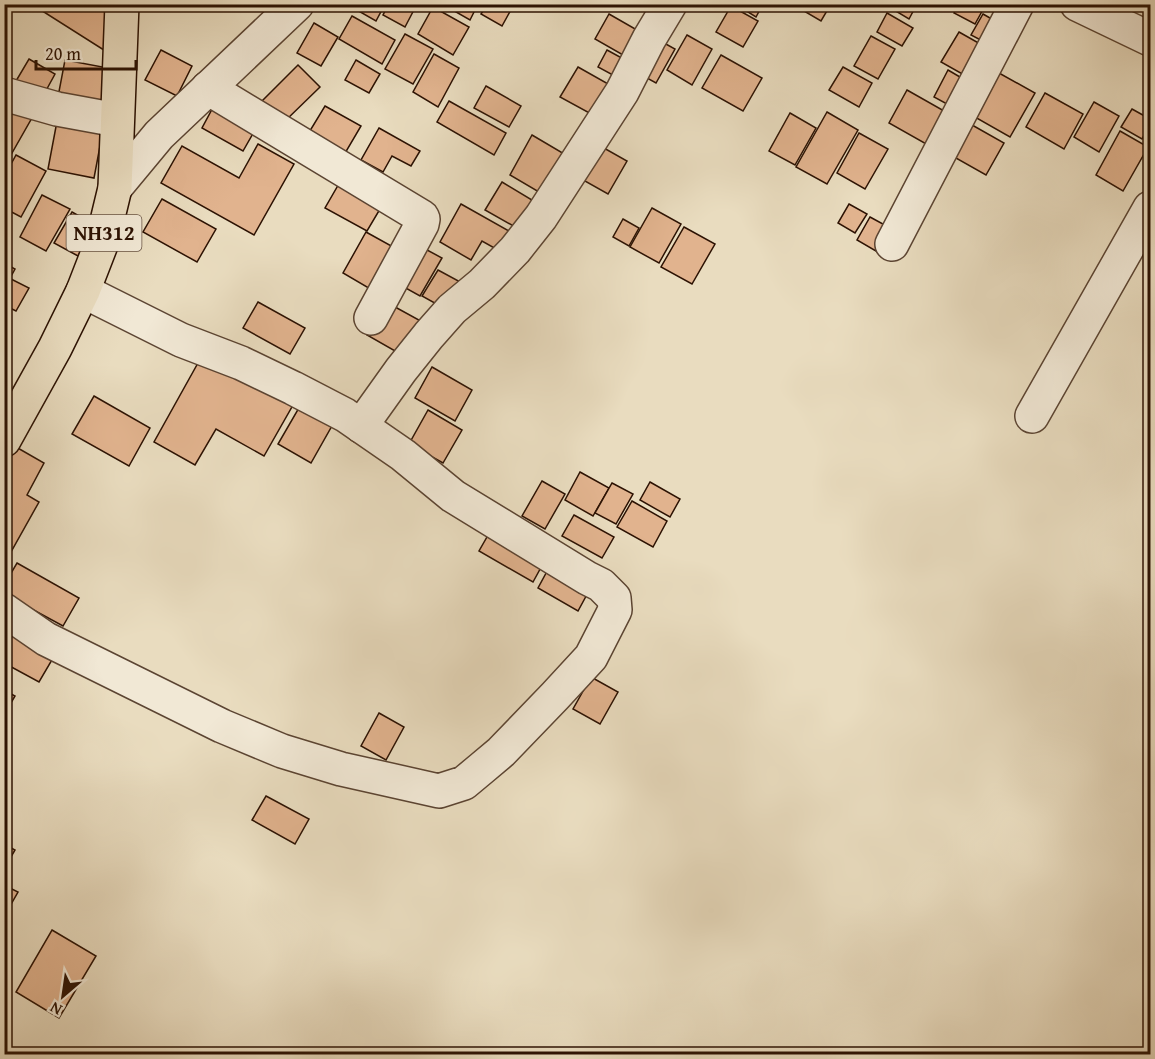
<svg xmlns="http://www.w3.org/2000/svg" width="1155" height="1059" viewBox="0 0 1155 1059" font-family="'Gentium Book Plus',serif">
  <rect width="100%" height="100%" fill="#e9dcbf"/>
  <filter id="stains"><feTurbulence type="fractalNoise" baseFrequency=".00333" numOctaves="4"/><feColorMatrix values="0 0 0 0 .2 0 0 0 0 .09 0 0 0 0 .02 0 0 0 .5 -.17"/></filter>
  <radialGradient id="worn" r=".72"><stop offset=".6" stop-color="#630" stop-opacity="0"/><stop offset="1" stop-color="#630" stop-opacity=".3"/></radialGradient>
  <!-- building -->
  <g fill="#e1b38e" stroke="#2c1203" stroke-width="1.5">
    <path d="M38 4H97L115 15 107 52 36 7Z"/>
    <path d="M358 4H385L376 21 355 9Z"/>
    <path d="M389 4H417L405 27 383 15Z"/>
    <path d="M442 4H478L470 20Z"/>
    <path d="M487 4H510L513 6 502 26 481 14Z"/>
    <path d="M735 4H763L756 17Z"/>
    <path d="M792 4H831L821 21Z"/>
    <path d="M884 4H917L909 19Z"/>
    <path d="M959 4H986L975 24 954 13Z"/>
    <path d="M731 6 758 21 743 47 716 32Z"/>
    <path d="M433 7 469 27 453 55 418 34Z"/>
    <path d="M887 13 913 28 902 46 877 32Z"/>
    <path d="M609 14 644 34 630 59 595 39Z"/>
    <path d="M983 14 1004 26 992 46 971 35Z"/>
    <path d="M352 16 395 40 382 64 339 39Z"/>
    <path d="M314 23 338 37 321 66 297 53Z"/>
    <path d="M959 32 991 50 973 80 941 62Z"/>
    <path d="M405 34 433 49 413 84 385 69Z"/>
    <path d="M687 35 712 49 692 85 667 70Z"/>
    <path d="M871 36 895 49 878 79 854 66Z"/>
    <path d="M655 38 675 49 656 83 636 72Z"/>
    <path d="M161 50 192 66 177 96 145 80Z"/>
    <path d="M607 50 631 63 622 80 598 67Z"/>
    <path d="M434 54 459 68 438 107 413 92Z"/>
    <path d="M721 55 762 78 743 111 702 88Z"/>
    <path d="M29 59 55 74 43 96 16 81Z"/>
    <path d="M65 60 108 68 101 110 57 102Z"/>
    <path d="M356 60 380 74 369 93 345 80Z"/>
    <path d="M298 65 320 87 283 123 262 101Z"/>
    <path d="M578 67 610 85 593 115 560 97Z"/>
    <path d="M843 67 872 83 859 107 829 90Z"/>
    <path d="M990 68 1035 93 1010 137 966 112Z"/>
    <path d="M948 70 972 84 958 110 934 97Z"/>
    <path d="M486 86 521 106 509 127 474 108Z"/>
    <path d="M907 90 953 116 935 149 889 123Z"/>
    <path d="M1045 93 1083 114 1064 149 1026 127Z"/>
    <path d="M217 100 259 123 243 151 202 128Z"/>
    <path d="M4 101 33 116 8 160 4 158Z"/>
    <path d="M449 101 506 133 494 155 437 122Z"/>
    <path d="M1094 102 1119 116 1099 152 1074 137Z"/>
    <path d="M325 106 361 126 344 155 308 134Z"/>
    <path d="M1132 109 1150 119V123L1142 139 1121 127Z"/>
    <path d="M827 112 858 130 827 184 796 167Z"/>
    <path d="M790 113 816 128 795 165 769 151Z"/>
    <path d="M58 116 104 125 94 178 48 169Z"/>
    <path d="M965 121 1004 143 986 175 947 153Z"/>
    <path d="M379 128 420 151 411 166 392 156 383 172 361 160Z"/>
    <path d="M1120 131 1148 147 1123 191 1096 175Z"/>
    <path d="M859 133 888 149 865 189 837 173Z"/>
    <path d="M532 135 566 155 544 195 510 175Z"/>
    <path d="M595 143 627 161 608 194 576 176Z"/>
    <path d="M258 144 294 164 254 235 161 183 182 146 239 178Z"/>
    <path d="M16 155 46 171 21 217 4 208V177Z"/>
    <path d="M344 175 386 199 367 231 325 208Z"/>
    <path d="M502 182 532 200 517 228 485 210Z"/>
    <path d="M42 195 70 209 46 251 20 237Z"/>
    <path d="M162 199 216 229 197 262 143 232Z"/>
    <path d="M461 204 516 235 505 254 482 241 471 260 440 242Z"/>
    <path d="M849 204 867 214 855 233 838 223Z"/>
    <path d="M652 208 681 224 659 263 630 247Z"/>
    <path d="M72 212 95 225 78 256 54 243Z"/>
    <path d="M870 217 894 230 881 254 857 240Z"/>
    <path d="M623 219 639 228 629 246 613 237Z"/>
    <path d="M684 227 715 244 692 284 661 267Z"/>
    <path d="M366 232 395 248 372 290 343 273Z"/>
    <path d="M414 243 442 258 420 296 393 281Z"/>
    <path d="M4 263 15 269 4 289Z"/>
    <path d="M438 270 464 284 449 311 422 296Z"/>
    <path d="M11 279 29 288 16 311 4 305V291Z"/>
    <path d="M258 302 305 328 290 354 243 328Z"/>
    <path d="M386 302 428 325 409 359 367 335Z"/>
    <path d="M203 354 293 405 264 456 216 429 195 465 154 442Z"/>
    <path d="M432 367 472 390 455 421 415 398Z"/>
    <path d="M94 396 150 428 129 466 72 434Z"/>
    <path d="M300 406 333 424 311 463 278 444Z"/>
    <path d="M428 410 462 430 443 463 409 444Z"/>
    <path d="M16 447 44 463 27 495 39 502 7 559 4 558V466Z"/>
    <path d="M580 472 609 488 593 516 565 500Z"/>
    <path d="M542 481 565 494 545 529 522 516Z"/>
    <path d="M650 482 680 499 670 517 640 500Z"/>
    <path d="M612 483 633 494 616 524 595 513Z"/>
    <path d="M632 501 667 521 653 547 617 527Z"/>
    <path d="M574 515 614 537 602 558 562 536Z"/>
    <path d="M491 530 545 560 533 582 479 551Z"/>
    <path d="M17 563 79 598 63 626 4 594V585Z"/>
    <path d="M551 564 591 587 578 611 538 588Z"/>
    <path d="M4 624 56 653 39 682 4 663Z"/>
    <path d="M591 677 618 692 600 724 573 709Z"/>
    <path d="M4 690 15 696 4 715Z"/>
    <path d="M379 713 404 727 386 760 361 746Z"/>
    <path d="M266 796 309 819 295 844 252 820Z"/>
    <path d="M4 844 15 850 4 869Z"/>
    <path d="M4 885 18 892 6 913 4 912Z"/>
    <path d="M52 930 96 956 59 1018 16 992Z"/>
  </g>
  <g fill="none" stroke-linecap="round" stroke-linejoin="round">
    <defs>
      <g id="street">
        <path d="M1077 4 1150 39"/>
        <path d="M208 88 422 217 423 219 422 224 371 318"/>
        <path d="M4 94 57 109 117 120"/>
        <path d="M115 188 159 135 297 4"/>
        <path d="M892 244 1017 4"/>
        <path d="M1032 416 1150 208"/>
        <path d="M361 426 401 370 429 335 452 309 482 284 515 250 541 217 622 92 649 39 670 4"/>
        <path d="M4 610 46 639 222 726 282 751 341 769 439 791 464 783 482 768 501 752 555 696 591 657 615 610 614 598 601 585 587 578 453 496 403 455 345 415 293 388 241 363 181 340 83 291"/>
      </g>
      <path id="highway" d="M4 440 55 348 83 291 102 242 115 188 122 4"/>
    </defs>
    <!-- street casing -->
    <use href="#street" stroke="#5b4432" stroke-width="36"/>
    <!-- highway casing -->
    <use href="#highway" stroke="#2c1203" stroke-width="36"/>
    <!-- street -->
    <use href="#street" stroke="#f1e8d5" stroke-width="33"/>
    <!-- highway -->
    <use href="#highway" stroke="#e9dcbf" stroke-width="33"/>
  </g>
  <g text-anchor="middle" stroke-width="4.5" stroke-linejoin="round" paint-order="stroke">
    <!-- shield labels -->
    <rect fill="#f1e8d5" stroke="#675242" stroke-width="1.5" x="66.5" y="215" width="75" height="36" rx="4.5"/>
    <g font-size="21" font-weight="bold" fill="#2c1203">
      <text x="104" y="240">NH312</text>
    </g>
  </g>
  <!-- margin -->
  <rect width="1155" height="1059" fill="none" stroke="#e9dcbf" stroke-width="24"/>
  <rect x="6" y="6" width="1143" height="1047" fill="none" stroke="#2c1203" stroke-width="3"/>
  <rect x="12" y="12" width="1131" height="1035" fill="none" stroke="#2c1203" stroke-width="1.5"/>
  <!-- north arrow -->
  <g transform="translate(63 996) rotate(209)" stroke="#f1e8d5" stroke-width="4.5" paint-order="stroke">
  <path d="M0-4.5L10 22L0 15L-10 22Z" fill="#2c1203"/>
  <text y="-9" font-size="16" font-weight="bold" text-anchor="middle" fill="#2c1203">N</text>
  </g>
  <!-- scale -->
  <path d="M36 60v9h100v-9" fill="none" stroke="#2c1203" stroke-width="3"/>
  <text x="45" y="60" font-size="18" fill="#2c1203" stroke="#f1e8d5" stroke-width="4.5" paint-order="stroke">20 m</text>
  <rect width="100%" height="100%" filter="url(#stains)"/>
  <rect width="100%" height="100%" fill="url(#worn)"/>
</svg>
